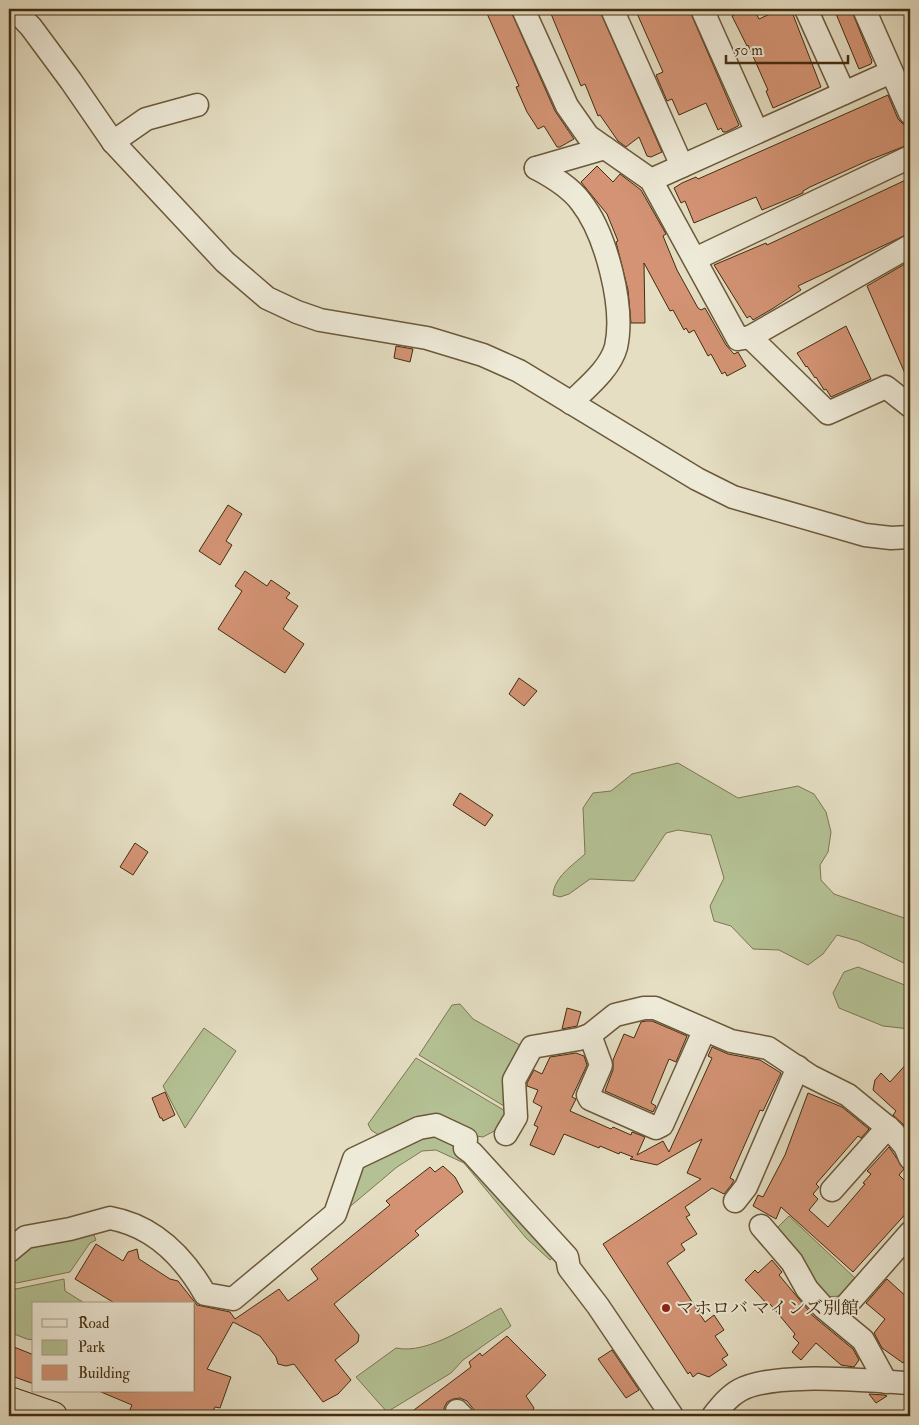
<svg xmlns="http://www.w3.org/2000/svg" width="919" height="1425" viewBox="0 0 919 1425" font-family="'IM FELL Double Pica','Noto Serif JP',serif">
  <rect width="100%" height="100%" fill="#e5dec3"/>
  <filter id="stains"><feTurbulence type="fractalNoise" baseFrequency=".004" numOctaves="4"/><feColorMatrix values="0 0 0 0 .2 0 0 0 0 .09 0 0 0 0 .02 0 0 0 .5 -.17"/></filter>
  <radialGradient id="worn" r=".72"><stop offset=".6" stop-color="#630" stop-opacity="0"/><stop offset="1" stop-color="#630" stop-opacity=".3"/></radialGradient>
  <!-- green -->
  <g fill="#b4c194" stroke="#7c7751">
    <path d="M678 763 738 798 798 786 814 794 826 812 831 832 828 852 820 865 821 880 834 894 910 920V966L858 941 837 935 823 954 808 965 779 950 753 949 731 926 714 921 710 906 724 878 711 835 678 830 666 833 634 881 590 879 569 894 560 897 553 895C554 877 573 865 585 854L583 808 593 793 611 791 632 774Z"/>
    <path d="M858 967 910 987V1029L883 1026 839 1008 833 993 844 972Z"/>
    <path d="M460 1004 473 1019 520 1045 521 1055 509 1109 419 1055 452 1005Z"/>
    <path d="M204 1028 236 1051 185 1128 163 1086Z"/>
    <path d="M416 1058 507 1112 498 1129 483 1137 469 1135 383 1138 371 1130 368 1124Z"/>
    <path d="M440 1129 559 1252 550 1260 526 1238 464 1163 436 1150 422 1151 397 1167 340 1215 358 1162Z"/>
    <path d="M789 1216 856 1279 841 1296 822 1297 777 1228Z"/>
    <path d="M93 1233 96 1240 90 1243 70 1272 17 1283 10 1280 9 1264 31 1245Z"/>
    <path d="M64 1279 65 1291 86 1304H34V1340L27 1339 9 1332V1285L16 1289Z"/>
    <path d="M501 1308 511 1326 463 1360 451 1373 387 1412 356 1377 396 1348C429 1355 472 1323 501 1308Z"/>
  </g>
  <!-- building -->
  <g fill="#d39374" stroke="#432d0e">
    <path d="M485 9H510L555 111 574 139 560 147H557L544 126 538 129 527 112 516 87 519 86Z"/>
    <path d="M549 9H599L662 152 651 157 647 156 639 137 626 147 618 141 600 115 598 116 585 84 581 86Z"/>
    <path d="M635 9H689L739 125 738 126 726 132H723L721 128 718 130 706 103 679 115 672 99 667 101 656 75 663 72Z"/>
    <path d="M731 9H754L759 19 781 9H787L789 13 792 12 821 87 773 108 766 91 768 90 748 45 747 46 732 16 734 15Z"/>
    <path d="M834 9H851L872 61 871 64 859 69Z"/>
    <path d="M888 95 898 119 903 124 910 126V144L867 161 810 187 803 191V193L762 210 756 197 694 223 685 201 681 203 674 188 682 183 696 177 698 179Z"/>
    <path d="M597 166 613 182 620 174 641 190 666 234 663 236 677 270 698 308 701 310 705 308 726 345 734 354 738 352 746 366 727 376 725 372 722 374 711 354 708 356 694 330 689 333 686 328 684 330 673 310 670 311 644 263 645 323H631L628 290 616 242 618 241 607 214 581 182Z"/>
    <path d="M910 178V233L798 286 801 290 772 309 753 320 750 316 747 318 714 265 766 243 767 245Z"/>
    <path d="M910 261V385L867 286Z"/>
    <path d="M846 326 871 379 831 397 826 389 824 390 816 377 815 378 807 366 806 367 797 353Z"/>
    <path d="M396 346 413 349 410 362 394 358Z"/>
    <path d="M228 505 242 514 226 541 232 545 220 565 199 551Z"/>
    <path d="M245 571 267 586 271 580 290 593 286 598 298 606 283 629 304 644 285 673 218 629 242 591 235 586Z"/>
    <path d="M519 678 537 691 524 706 509 694Z"/>
    <path d="M460 793 493 815 485 826 453 805Z"/>
    <path d="M135 843 148 852 133 875 120 867Z"/>
    <path d="M567 1008 581 1012 577 1026 562 1029Z"/>
    <path d="M646 1021H652L687 1036 676 1062 669 1059 651 1103 656 1106 653 1112 605 1091 613 1070V1060L624 1034 634 1038 641 1022Z"/>
    <path d="M712 1047 728 1054 760 1060 781 1073 763 1111 760 1110 730 1178 734 1180 732 1184 724 1194 712 1188 685 1207 690 1215 686 1217 697 1234 681 1244 685 1250 667 1263 705 1322 714 1315 724 1330 715 1336 728 1355 722 1359 727 1365 709 1377 698 1373 693 1377 690 1372 688 1374 603 1244 701 1179 687 1173 702 1139 657 1165 630 1159 633 1157 620 1152 619 1154 600 1146 599 1148 564 1134 554 1155 530 1145 538 1127 534 1125 542 1107 533 1102 538 1090 527 1086V1083L534 1070 542 1074 550 1057 576 1053 584 1056 587 1065 572 1097 576 1099 570 1111 611 1129 613 1127 631 1135 632 1132 645 1137 637 1155 663 1141 669 1152 712 1058 708 1056Z"/>
    <path d="M910 1060V1124L908 1122 905 1126 893 1115 896 1111 873 1090 875 1080 881 1073 890 1082Z"/>
    <path d="M165 1092 175 1115 163 1121 162 1118H160L152 1098Z"/>
    <path d="M808 1093 842 1107 869 1129 861 1138 858 1136 816 1184 819 1187 813 1194 818 1199 809 1210 828 1227 865 1184 863 1183 871 1174 867 1171 889 1147 904 1169 899 1175 910 1186V1209L853 1272 781 1207 776 1219 753 1206 758 1195 763 1197 785 1155Z"/>
    <path d="M443 1166 455 1177 463 1192 415 1231 419 1235 334 1304 359 1335 358 1342 335 1360 351 1380 338 1394 323 1402 294 1364 286 1366 278 1364 276 1357 260 1336 233 1322 207 1369 231 1377 220 1408 215 1407 211 1416H127L132 1405 101 1392 194 1391V1304H116L75 1279 96 1244 123 1261 128 1252 137 1249 139 1259 170 1279 178 1281 197 1305 230 1312 235 1319 279 1289 288 1301 318 1279 311 1269 390 1205 386 1201 430 1167 435 1172Z"/>
    <path d="M772 1260 782 1272 779 1275 813 1316 853 1349 859 1360 854 1367 841 1365 816 1343 801 1360 792 1352 799 1343 793 1337 795 1334 770 1304 768 1305 745 1280 755 1270 758 1273Z"/>
    <path d="M887 1279 910 1300V1354L903 1363 882 1348 874 1333 885 1319 866 1303Z"/>
    <path d="M507 1336 546 1375 526 1396 534 1408 530 1416H479L467 1401 460 1398 453 1399 447 1402 444 1408 445 1416H406L471 1367 469 1362 480 1353 482 1356Z"/>
    <path d="M9 1345 34 1355V1384L9 1375Z"/>
    <path d="M612 1350 639 1390 626 1398 598 1359Z"/>
    <path d="M869 1394 884 1395 887 1396 876 1403Z"/>
  </g>
  <g fill="none" stroke-linecap="round" stroke-linejoin="round">
    <defs>
      <g id="minor">
        <path d="M14 9 31 27 71 81 113 142 225 262 267 298 297 312 320 320 427 338 483 355 519 371 697 479 733 497 865 535 891 538 910 537"/>
        <path d="M523 9 567 106 588 136 651 180 738 339 750 337 910 246"/>
        <path d="M612 9 682 166"/>
        <path d="M702 9 757 132"/>
        <path d="M806 9 844 93"/>
        <path d="M864 9 910 113"/>
        <path d="M113 142 146 119 197 105"/>
        <path d="M536 168C553 177 570 187 581 202 606 234 625 307 616 347 610 369 587 387 571 403"/>
        <path d="M536 168 605 148"/>
        <path d="M651 180 891 72"/>
        <path d="M695 259 910 157"/>
        <path d="M750 337 828 413 886 387 910 406"/>
        <path d="M590 1035 601 1065 588 1095 590 1099 656 1128 662 1125 704 1031"/>
        <path d="M506 1134 516 1117 514 1080 532 1047 579 1039 590 1035 615 1015 644 1008H655L731 1041 768 1048 810 1076 848 1095 892 1131 905 1146 910 1158"/>
        <path d="M832 1190 888 1127"/>
        <path d="M735 1201 746 1187 798 1067"/>
        <path d="M761 1226 792 1262 807 1289 823 1307 863 1340 886 1382"/>
        <path d="M9 1251 26 1237 70 1229 110 1218C154 1226 184 1257 205 1294L233 1299 335 1214 354 1159 419 1128 436 1125 466 1139 465 1148 472 1153 567 1257 569 1268 598 1306 672 1416"/>
        <path d="M837 1316 910 1233"/>
        <path d="M457 1411 462 1416"/>
        <path d="M713 1416C721 1406 729 1396 740 1390 776 1371 868 1381 910 1383"/>
      </g>
      <path id="highway" d="M9 1401 53 1416"/>
    </defs>
    <!-- minor casing -->
    <use href="#minor" stroke="#6c593b" stroke-width="25"/>
    <!-- highway casing -->
    <use href="#highway" stroke="#432d0e" stroke-width="30"/>
    <!-- minor -->
    <use href="#minor" stroke="#eeead8" stroke-width="22"/>
    <!-- highway -->
    <use href="#highway" stroke="#e5dec3" stroke-width="28"/>
  </g>
  <!-- markers -->
  <circle fill="#8f2418" stroke="#eeead8" stroke-width="2" cx="666" cy="1308" r="5"/>
  <g text-anchor="middle" stroke-width="4" stroke-linejoin="round" paint-order="stroke">
    <!-- poi labels -->
    <g font-size="18" fill="#432d0e" stroke="#eeead8" text-anchor="start">
      <text x="676" y="1314">マホロバ マインズ別館</text>
    </g>
  </g>
  <!-- margin -->
  <rect width="919" height="1425" fill="none" stroke="#e5dec3" stroke-width="30"/>
  <rect x="10" y="10" width="899" height="1405" fill="none" stroke="#432d0e" stroke-width="2.5"/>
  <rect x="15" y="15" width="889" height="1395" fill="none" stroke="#432d0e"/>
  <!-- legend -->
  <rect x="32" y="1302" width="162" height="90" fill="#eeead8" stroke="#aa9e87"/>
  <rect x="42" y="1319" width="25" height="8" fill="#eeead8" stroke="#aa9e87"/>
  <text x="78" y="1328" font-size="15" fill="#432d0e">Road</text>
  <rect x="42" y="1340" width="25" height="15" fill="#b4c194" stroke="#aa9e87"/>
  <text x="78" y="1352" font-size="15" fill="#432d0e">Park</text>
  <rect x="42" y="1365" width="25" height="15" fill="#d39374" stroke="#aa9e87"/>
  <text x="78" y="1378" font-size="15" fill="#432d0e">Building</text>
  <!-- scale -->
  <path d="M726 55v8h122v-8" fill="none" stroke="#432d0e" stroke-width="2.5"/>
  <text x="734" y="55" font-size="15" fill="#432d0e" stroke="#eeead8" stroke-width="4" paint-order="stroke">50 m</text>
  <rect width="100%" height="100%" filter="url(#stains)"/>
  <rect width="100%" height="100%" fill="url(#worn)"/>
</svg>
